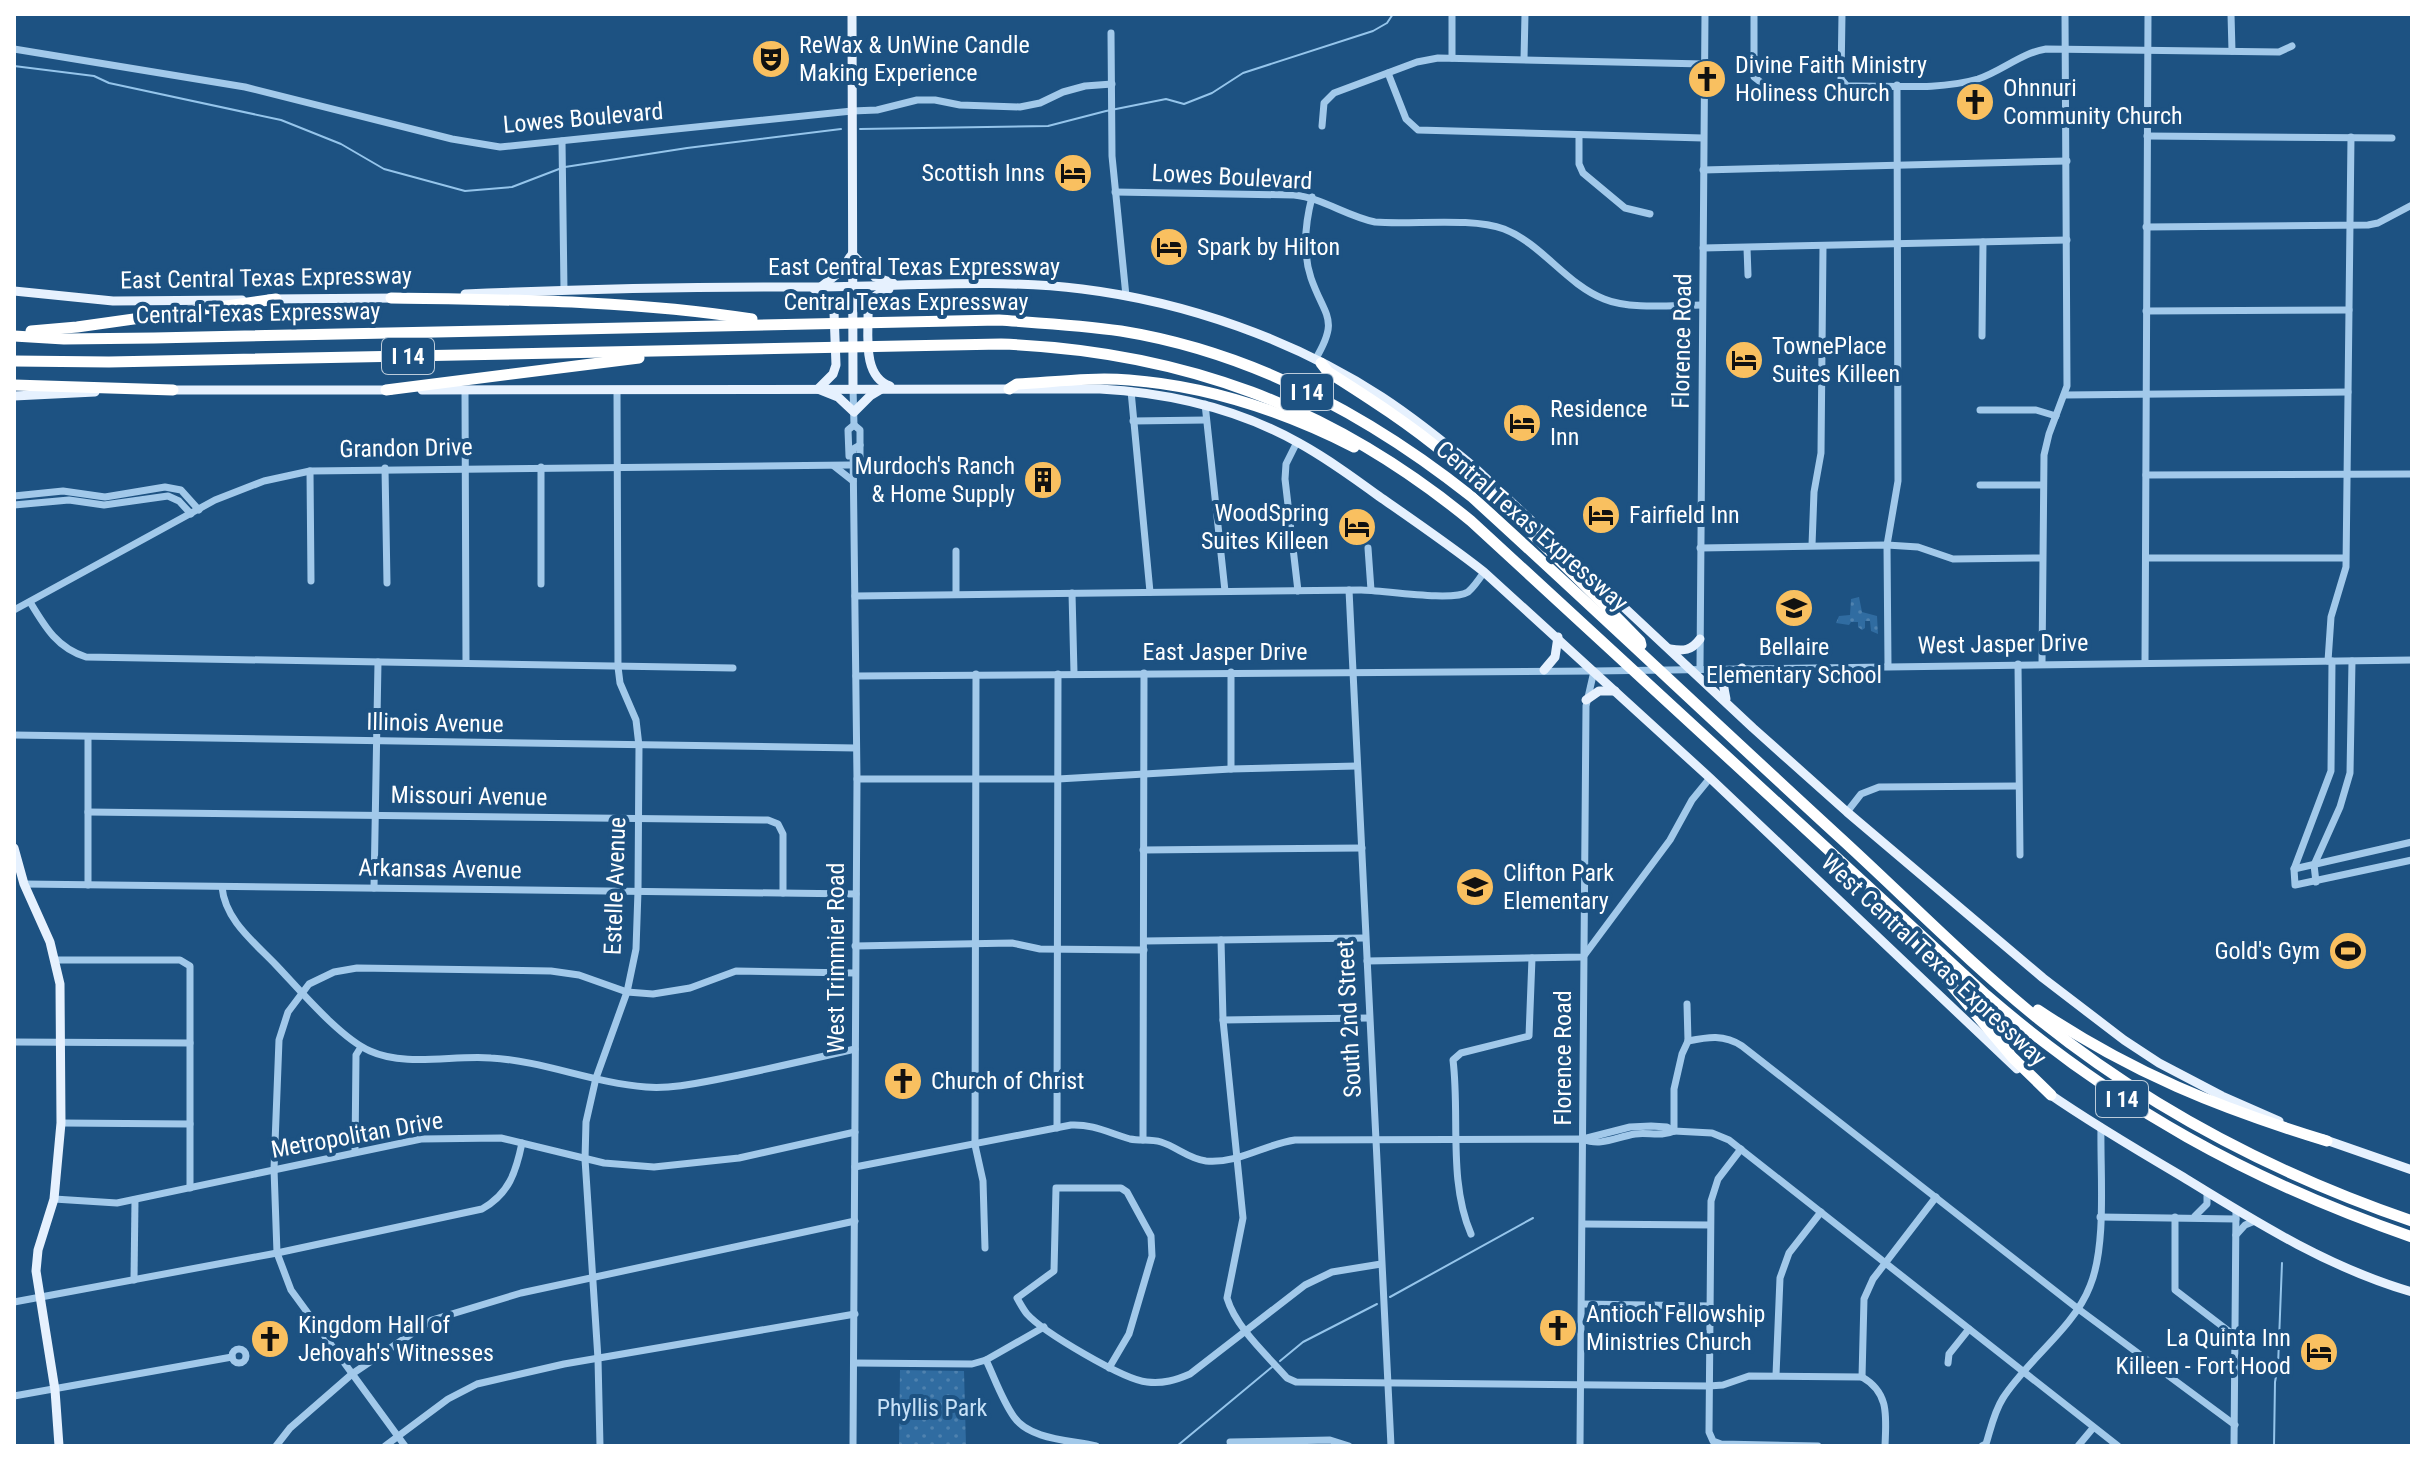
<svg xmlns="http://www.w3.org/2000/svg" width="2426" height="1460" viewBox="0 0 2426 1460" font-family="'Roboto Condensed',sans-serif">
  <defs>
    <pattern id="park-dots" width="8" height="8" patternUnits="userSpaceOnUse" patternTransform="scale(2)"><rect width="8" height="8" fill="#306ca1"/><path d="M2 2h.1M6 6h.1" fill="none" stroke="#4f82af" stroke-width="1.8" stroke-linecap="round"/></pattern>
  </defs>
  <rect width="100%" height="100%" fill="#1d5282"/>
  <!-- park -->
  <g fill="url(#park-dots)">
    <path d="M1859 597 1862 612 1877 616 1878 634 1871 631 1870 621H1865V628L1862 630 1858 627V622H1851L1849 625 1836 623 1839 616 1850 615 1851 599Z"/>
    <path d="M900 1370 964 1371 966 1446H899Z"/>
  </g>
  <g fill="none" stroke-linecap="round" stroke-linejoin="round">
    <!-- stream -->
    <g stroke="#95c5eb" stroke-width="2">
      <path d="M14 66 94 76 109 83 281 120 341 144 384 169 465 191 512 187 559 169"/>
      <path d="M860 129 1048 126 1106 111 1166 99 1184 104 1212 93 1243 73 1373 31 1387 23 1393 14"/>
      <path d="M565 167 687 148 841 129"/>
      <path d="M1390 1297 1533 1218"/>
      <path d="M1280 1361 1303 1342 1377 1304"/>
      <path d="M1177 1446 1272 1367"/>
      <path d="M2274 1446 2275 1382 2278 1366 2282 1263"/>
    </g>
    <!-- minor -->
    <g stroke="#a2c9ea" stroke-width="7">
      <path d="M1754 14V77L1763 84"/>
      <path d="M1842 14 1841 79 1847 86C1889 85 1937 91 1978 79 2002 71 2021 53 2046 49L2279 52 2292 46"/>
      <path d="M2231 14 2232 51"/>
      <path d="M1111 33 1112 156 1126 296"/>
      <path d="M14 49 245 87 452 139 500 147 852 111 877 110 917 100H935L960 105 1020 107 1040 103 1063 92 1085 86 1112 84"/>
      <path d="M1452 58V14"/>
      <path d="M1524 59 1525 14"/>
      <path d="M1388 73 1406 119 1418 130 1703 138"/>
      <path d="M1322 126 1324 103 1334 93 1417 62 1438 58 1704 64"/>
      <path d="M1579 135V164L1583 173 1625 208 1650 214"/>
      <path d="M2147 136 2392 138"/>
      <path d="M562 141 564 290"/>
      <path d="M1703 170 2067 161"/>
      <path d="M1115 192 1294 195C1323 198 1346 216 1375 222 1412 225 1471 217 1504 229 1542 244 1566 284 1604 299 1630 310 1674 305 1702 305"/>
      <path d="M1312 197C1305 224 1302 251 1311 278 1325 318 1340 318 1315 360"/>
      <path d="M2146 227 2368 225 2378 223 2412 205"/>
      <path d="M1703 248 2067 240"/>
      <path d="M1747 248 1748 275"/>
      <path d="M2146 311 2349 310"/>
      <path d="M1982 336 1983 242"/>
      <path d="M465 390 466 663"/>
      <path d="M1131 391 1150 592"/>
      <path d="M2065 395 2348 392"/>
      <path d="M1205 404 1225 591"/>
      <path d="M1980 410H2036L2056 416"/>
      <path d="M1133 421 1206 420"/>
      <path d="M854 425 860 430V464L854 471"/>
      <path d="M1297 442 1286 464 1285 479 1298 591"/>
      <path d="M849 456 848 430 854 425 853 388"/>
      <path d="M834 466 853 481"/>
      <path d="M541 467V584"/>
      <path d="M385 468 387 583"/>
      <path d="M310 471 311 581"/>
      <path d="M2146 475 2412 474"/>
      <path d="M1980 485H2043"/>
      <path d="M14 496 63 491 105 497 165 487 181 490 199 510"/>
      <path d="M14 505 69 500 104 505 168 496 179 501 191 514"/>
      <path d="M1812 545 1814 492 1821 453 1823 247"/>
      <path d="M1368 548 1371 590"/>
      <path d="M1700 548 1887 545 1918 547 1953 559 2042 558"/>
      <path d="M956 551V594"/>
      <path d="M2146 558H2345"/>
      <path d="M1349 590 1391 1446"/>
      <path d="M1072 593 1074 673"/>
      <path d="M855 596 1361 590C1382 590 1452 602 1468 592 1474 587 1480 578 1484 572"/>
      <path d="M30 602C45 627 57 648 86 657L733 668"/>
      <path d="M14 610 215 500 264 481 310 471 849 465"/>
      <path d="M2328 661 2331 617 2346 567 2351 137"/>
      <path d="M2332 661 2331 771 2294 869 2295 885 2412 860"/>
      <path d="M2145 663 2148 14"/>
      <path d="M2018 664 2020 855"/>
      <path d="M2042 664 2044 455 2049 434 2067 386 2065 14"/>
      <path d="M1888 666 1887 545 1898 481 1897 85"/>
      <path d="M1700 668 1705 14"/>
      <path d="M976 674 975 1145 983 1181 985 1248"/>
      <path d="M856 676 1594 671 2412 660"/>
      <path d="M14 735 856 748"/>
      <path d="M1231 769V672"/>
      <path d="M857 779H1058L1231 769 1357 766"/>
      <path d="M88 812 768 820 778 824 783 834V893"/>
      <path d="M1847 812 1861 794 1879 787 2018 786"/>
      <path d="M1143 850 1362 848"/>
      <path d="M2294 869 2412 842"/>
      <path d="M2316 882 2314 865 2340 807 2350 773 2352 661"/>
      <path d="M24 884 856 894"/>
      <path d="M88 885V737"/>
      <path d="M222 887C225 920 254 942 276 965 299 989 340 1038 370 1051 405 1067 453 1055 491 1058 544 1061 593 1083 646 1087 672 1089 698 1083 724 1078 768 1069 812 1059 855 1049"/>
      <path d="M374 888 378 662"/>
      <path d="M1221 940 1223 1020 1243 1218 1227 1298C1236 1328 1267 1355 1287 1378L1296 1382 1709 1386 1723 1385 1749 1376 1862 1377"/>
      <path d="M1144 941 1365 938"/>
      <path d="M855 946 1012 943 1040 949 1144 950"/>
      <path d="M56 960H180L190 966V1188"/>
      <path d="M1367 961 1583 957 1670 840 1692 800 1710 778"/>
      <path d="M1223 1020 1369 1018"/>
      <path d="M1688 1041C1708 1037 1724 1034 1742 1046L2077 1308 2235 1425"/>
      <path d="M14 1042 190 1043"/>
      <path d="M61 1123 190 1124"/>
      <path d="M1057 1128 1058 674"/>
      <path d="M1674 1131V1089L1682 1054 1688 1041 1687 1004"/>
      <path d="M1583 1139 1630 1127 1651 1126 1667 1127 1674 1131 1712 1133 1729 1140 2118 1446"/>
      <path d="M1143 1140 1144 673"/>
      <path d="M1741 1149 1718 1179 1711 1201 1709 1432 1713 1441 1721 1444 1818 1446"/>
      <path d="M355 1152 356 1055 361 1047"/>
      <path d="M855 1167 1071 1125C1093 1124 1109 1133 1130 1139 1140 1141 1151 1139 1161 1142 1177 1147 1189 1159 1206 1161 1238 1164 1265 1144 1295 1140L1583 1139C1601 1147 1616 1137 1635 1134 1648 1132 1661 1137 1674 1131"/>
      <path d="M54 1199 117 1203 421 1139 501 1138 604 1163 654 1167 739 1158 855 1132"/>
      <path d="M2195 1216 2207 1204V1192"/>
      <path d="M2100 1217 2236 1219"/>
      <path d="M2175 1217V1290L2235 1336"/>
      <path d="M1583 1224 1710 1225"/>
      <path d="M1471 1234C1448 1181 1460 1116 1453 1060L1461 1053 1529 1036 1532 958"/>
      <path d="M2236 1235 2245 1225 2255 1221"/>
      <path d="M134 1280 135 1200"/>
      <path d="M14 1302 277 1253 482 1209C509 1194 516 1172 522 1143"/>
      <path d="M1582 1304 1710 1306"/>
      <circle cx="239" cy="1356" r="7"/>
      <path d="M986 1360C995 1379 1002 1400 1014 1417 1030 1440 1071 1440 1096 1446"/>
      <path d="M854 1363 972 1364 986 1360 1044 1327"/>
      <path d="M1948 1363 1949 1354 1969 1329"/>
      <path d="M1109 1368 1129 1334 1152 1256 1151 1236 1127 1192 1121 1188H1056L1054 1271 1017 1298C1020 1303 1023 1309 1027 1314 1043 1332 1124 1380 1147 1382 1163 1384 1176 1380 1190 1374L1305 1285 1332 1272 1381 1264"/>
      <path d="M1776 1375 1780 1278 1789 1253 1821 1212"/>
      <path d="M1862 1377 1864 1299 1873 1279 1936 1197"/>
      <path d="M1862 1377C1890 1393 1886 1417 1885 1446"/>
      <path d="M14 1396 232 1357"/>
      <path d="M1230 1442 1330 1440 1349 1446"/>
      <path d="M276 1446 290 1428 352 1374 432 1320 521 1293 855 1221"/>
      <path d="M385 1446 448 1399 477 1384 564 1364 855 1314"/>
      <path d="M405 1446 291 1290 277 1253 274 1169 279 1040 288 1012 309 984 334 972 357 968 551 971 579 975 627 992 653 994 690 988 736 971 855 973"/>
      <path d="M600 1446 598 1359 585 1159 586 1122 596 1078 627 992 636 949 638 891 639 746 636 720 620 683 618 667 617 390"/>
      <path d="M853 1446 857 779 853 449 860 445"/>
      <path d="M1580 1446 1586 706 1594 671"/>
      <path d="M1982 1446 1986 1444C1991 1428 1994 1412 2003 1398 2027 1360 2074 1328 2090 1286 2107 1245 2100 1173 2101 1127"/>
      <path d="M2078 1446 2093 1428"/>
      <path d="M2234 1446 2236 1209"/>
    </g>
    <!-- major -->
    <g stroke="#e6f1fe" stroke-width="9">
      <path d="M852 14 853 388"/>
      <path d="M852 254 875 277 893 283"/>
      <path d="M822 286 841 271 850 257"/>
      <path d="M814 289 823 293 834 312 836 365 833 374 818 389 838 397 854 412 870 396 880 390"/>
      <path d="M889 289C878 293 871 297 868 308 869 332 861 376 890 386"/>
      <path d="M14 291 113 301 242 300"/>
      <path d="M465 294C580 289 695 287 810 287 900 287 992 278 1082 289 1187 302 1294 340 1382 397 1414 418 1444 442 1474 467L1753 728 1847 812 2043 978 2124 1040 2159 1063 2222 1096 2279 1121"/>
      <path d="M269 299 398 298"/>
      <path d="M170 390H391"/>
      <path d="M422 390 1100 389C1170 393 1237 408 1299 443 1328 459 1354 478 1380 497 1416 522 1451 546 1484 572L1710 778 2017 1069"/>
      <path d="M14 396 95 392"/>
      <path d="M1670 649C1684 651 1691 651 1700 639"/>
      <path d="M1544 670 1555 657 1558 637"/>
      <path d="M1726 699 1723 683 1742 668"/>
      <path d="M1586 700 1599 691H1615"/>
      <path d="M14 848 24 884 50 942 60 984 61 1123 54 1199 38 1250 36 1271 55 1390 59 1446"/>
      <path d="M2048 1093C2091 1123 2137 1150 2183 1177 2256 1222 2329 1268 2412 1292"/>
      <path d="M2323 1139 2412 1170"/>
    </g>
    <!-- highway -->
    <g stroke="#fff" stroke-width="11">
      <path d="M391 298C513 300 631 300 752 319"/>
      <path d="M31 331 77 327 276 299"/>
      <path d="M14 336 64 339 154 338 999 320C1040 323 1080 325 1121 331 1251 352 1370 416 1472 497 1594 608 1714 722 1836 834 1904 896 1969 963 2041 1021 2152 1110 2278 1175 2412 1221"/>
      <path d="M14 361 109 362 1001 344C1182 351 1331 406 1471 521L1986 995C2116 1107 2250 1181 2412 1237"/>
      <path d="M1321 363 1328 372C1369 398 1411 425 1449 457 1515 515 1578 578 1640 641L1641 645"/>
      <path d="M14 385 173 390"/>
      <path d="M1009 389 1017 384C1054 382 1092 377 1129 380 1209 386 1283 411 1354 447"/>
      <path d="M386 390 639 358"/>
      <path d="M1892 915 2013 1058 2051 1095"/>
      <path d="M2038 1010C2132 1073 2219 1108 2327 1141"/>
    </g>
  </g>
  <!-- icons -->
  <defs>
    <symbol id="theatre-disc" viewBox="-11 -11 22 22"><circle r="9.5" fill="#f9c060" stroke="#1d5282"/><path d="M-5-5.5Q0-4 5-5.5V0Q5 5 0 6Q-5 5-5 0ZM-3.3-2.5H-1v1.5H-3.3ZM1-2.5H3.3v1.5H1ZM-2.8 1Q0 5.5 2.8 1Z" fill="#111"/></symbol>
    <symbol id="church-disc" viewBox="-11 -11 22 22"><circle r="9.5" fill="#f9c060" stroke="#1d5282"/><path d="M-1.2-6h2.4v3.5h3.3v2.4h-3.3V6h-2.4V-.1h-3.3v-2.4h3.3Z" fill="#111"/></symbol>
    <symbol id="hotel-disc" viewBox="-11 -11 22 22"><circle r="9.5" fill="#f9c060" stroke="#1d5282"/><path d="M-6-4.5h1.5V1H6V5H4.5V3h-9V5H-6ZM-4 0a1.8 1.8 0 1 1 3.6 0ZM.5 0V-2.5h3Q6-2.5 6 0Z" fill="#111"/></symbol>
    <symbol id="building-disc" viewBox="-11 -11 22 22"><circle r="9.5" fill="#f9c060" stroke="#1d5282"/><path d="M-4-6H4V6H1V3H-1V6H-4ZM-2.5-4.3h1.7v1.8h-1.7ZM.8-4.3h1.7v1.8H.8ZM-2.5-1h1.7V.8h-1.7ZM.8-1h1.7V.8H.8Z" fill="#111"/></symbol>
    <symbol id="school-disc" viewBox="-11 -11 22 22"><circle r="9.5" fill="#f9c060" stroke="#1d5282"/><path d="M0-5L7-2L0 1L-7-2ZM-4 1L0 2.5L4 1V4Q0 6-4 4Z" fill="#111"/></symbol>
    <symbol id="stadium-disc" viewBox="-11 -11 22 22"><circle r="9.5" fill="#f9c060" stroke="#1d5282"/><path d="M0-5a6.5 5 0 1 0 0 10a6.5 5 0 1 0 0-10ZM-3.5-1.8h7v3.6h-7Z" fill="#111"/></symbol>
  </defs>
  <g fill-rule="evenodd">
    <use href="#theatre-disc" x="749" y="37" width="44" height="44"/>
    <use href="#church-disc" x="1685" y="57" width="44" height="44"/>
    <use href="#church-disc" x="1953" y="80" width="44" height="44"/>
    <use href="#hotel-disc" x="1051" y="151" width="44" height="44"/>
    <use href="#hotel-disc" x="1147" y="225" width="44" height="44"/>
    <use href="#hotel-disc" x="1722" y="338" width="44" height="44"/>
    <use href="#hotel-disc" x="1500" y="401" width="44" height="44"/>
    <use href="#building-disc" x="1021" y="458" width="44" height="44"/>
    <use href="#hotel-disc" x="1579" y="493" width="44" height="44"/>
    <use href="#hotel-disc" x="1335" y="505" width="44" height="44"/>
    <use href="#school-disc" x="1772" y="586" width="44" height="44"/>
    <use href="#school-disc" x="1453" y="865" width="44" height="44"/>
    <use href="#stadium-disc" x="2326" y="929" width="44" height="44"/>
    <use href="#church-disc" x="881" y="1059" width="44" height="44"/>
    <use href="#church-disc" x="1536" y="1306" width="44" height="44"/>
    <use href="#church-disc" x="248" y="1317" width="44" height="44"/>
    <use href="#hotel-disc" x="2297" y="1330" width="44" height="44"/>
  </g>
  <g text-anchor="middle" stroke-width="8" stroke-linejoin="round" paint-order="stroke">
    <!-- shield labels -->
    <g fill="#1d5282" stroke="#bbcbda" stroke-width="2">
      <rect x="382" y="338" width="52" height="36" rx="6"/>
      <rect x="1281" y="374" width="52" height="36" rx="6"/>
      <rect x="2096" y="1081" width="52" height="36" rx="6"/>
    </g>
    <g font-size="22" font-weight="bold" fill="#fff">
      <text x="408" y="364">I 14</text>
      <text x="1307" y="400">I 14</text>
      <text x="2122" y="1107">I 14</text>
    </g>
    <!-- poi labels -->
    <g font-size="24" fill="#fff" stroke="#1d5282" text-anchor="start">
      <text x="799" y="53">ReWax &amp; UnWine Candle<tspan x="799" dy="28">Making Experience</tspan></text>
      <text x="1735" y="73">Divine Faith Ministry<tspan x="1735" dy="28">Holiness Church</tspan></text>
      <text x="2003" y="96">Ohnnuri<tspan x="2003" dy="28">Community Church</tspan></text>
      <text x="1045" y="181" text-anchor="end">Scottish Inns</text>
      <text x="1197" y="255">Spark by Hilton</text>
      <text x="1772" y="354">TownePlace<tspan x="1772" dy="28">Suites Killeen</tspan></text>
      <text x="1550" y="417">Residence<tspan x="1550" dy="28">Inn</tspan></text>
      <text x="1015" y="474" text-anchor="end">Murdoch's Ranch<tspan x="1015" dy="28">&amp; Home Supply</tspan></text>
      <text x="1329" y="521" text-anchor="end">WoodSpring<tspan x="1329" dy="28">Suites Killeen</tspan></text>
      <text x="1629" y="523">Fairfield Inn</text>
      <text x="1794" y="655" text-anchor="middle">Bellaire<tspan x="1794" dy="28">Elementary School</tspan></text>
      <text x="1503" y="881">Clifton Park<tspan x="1503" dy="28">Elementary</tspan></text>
      <text x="2320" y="959" text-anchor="end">Gold's Gym</text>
      <text x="931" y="1089">Church of Christ</text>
      <text x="1586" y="1322">Antioch Fellowship<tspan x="1586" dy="28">Ministries Church</tspan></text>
      <text x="298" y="1333">Kingdom Hall of<tspan x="298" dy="28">Jehovah's Witnesses</tspan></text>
      <text x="2291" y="1346" text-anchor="end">La Quinta Inn<tspan x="2291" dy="28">Killeen - Fort Hood</tspan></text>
    </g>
    <!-- street labels -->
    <g font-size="24" fill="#fff" stroke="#1d5282">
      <text transform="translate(583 118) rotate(-5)" y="8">Lowes Boulevard</text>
      <text transform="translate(1232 177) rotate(3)" y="8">Lowes Boulevard</text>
      <text x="914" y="275">East Central Texas Expressway</text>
      <text transform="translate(266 278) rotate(-1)" y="8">East Central Texas Expressway</text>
      <text x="906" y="310">Central Texas Expressway</text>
      <text transform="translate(258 313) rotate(-1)" y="8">Central Texas Expressway</text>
      <text transform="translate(1682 341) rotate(-89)" y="8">Florence Road</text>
      <text transform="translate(406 448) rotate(-1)" y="8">Grandon Drive</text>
      <text transform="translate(1532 526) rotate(41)" y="8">Central Texas Expressway</text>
      <text transform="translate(2003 644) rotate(-1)" y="8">West Jasper Drive</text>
      <text x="1225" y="660">East Jasper Drive</text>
      <text transform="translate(435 723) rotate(1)" y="8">Illinois Avenue</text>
      <text transform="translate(469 796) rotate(1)" y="8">Missouri Avenue</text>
      <text transform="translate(440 869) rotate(1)" y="8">Arkansas Avenue</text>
      <text transform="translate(615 886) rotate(-88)" y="8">Estelle Avenue</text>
      <text transform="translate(836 958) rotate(-90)" y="8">West Trimmier Road</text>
      <text transform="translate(1934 960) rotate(43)" y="8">West Central Texas Expressway</text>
      <text transform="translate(1349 1019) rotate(-93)" y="8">South 2nd Street</text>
      <text transform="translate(1563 1058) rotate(-90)" y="8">Florence Road</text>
      <text transform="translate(357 1135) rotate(-10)" y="8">Metropolitan Drive</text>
    </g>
    <!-- park labels -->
    <g font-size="24" fill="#c7e1f7" stroke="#1d5282">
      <text x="932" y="1416">Phyllis Park</text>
    </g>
  </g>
  <!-- border -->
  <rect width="2426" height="1460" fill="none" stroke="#ffffff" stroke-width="32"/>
</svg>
